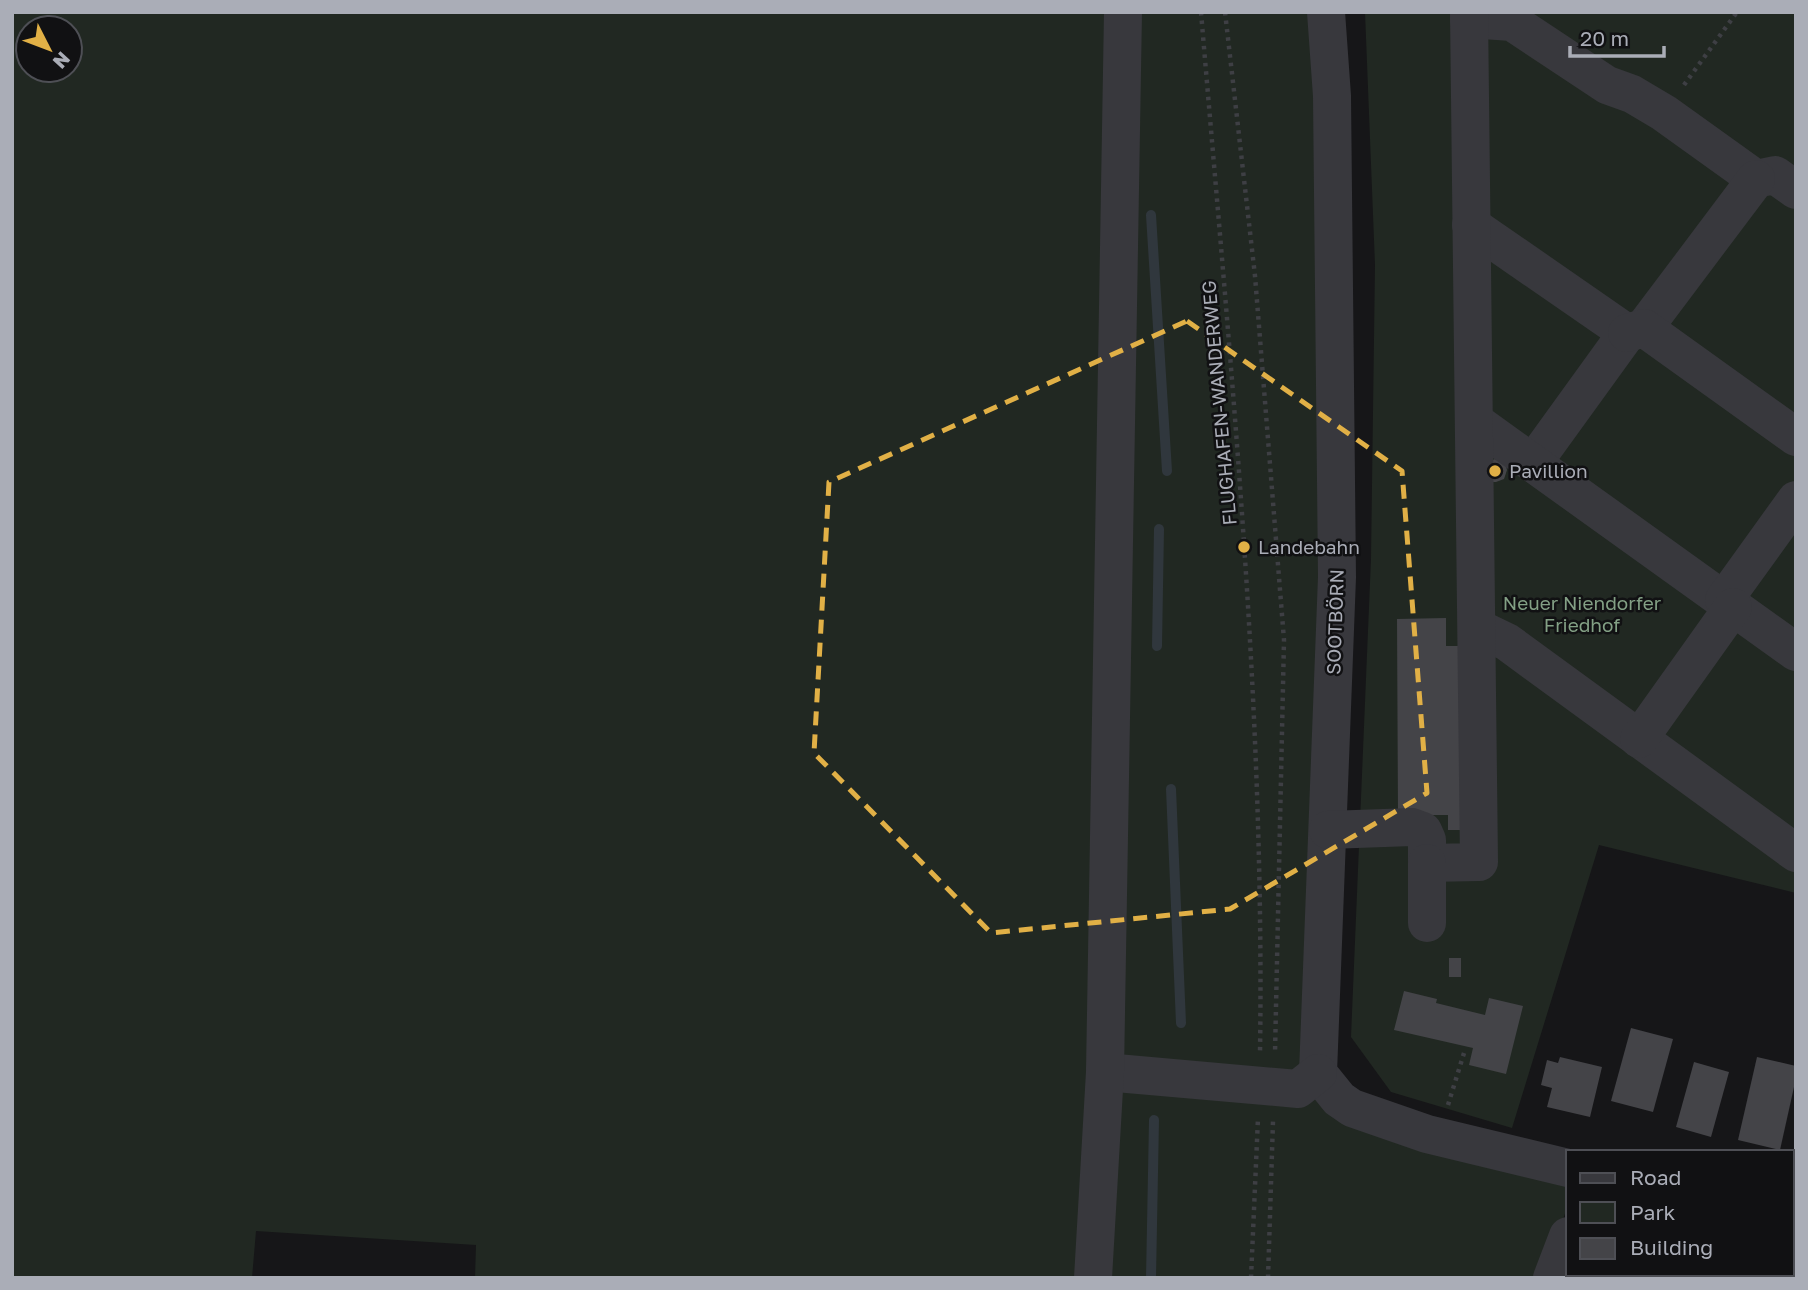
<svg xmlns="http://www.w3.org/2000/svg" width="1808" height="1290" viewBox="0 0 1808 1290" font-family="'Golos Text',sans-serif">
  <rect width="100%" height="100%" fill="#161618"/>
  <!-- green -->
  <g fill="#212822" fill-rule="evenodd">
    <path d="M12 12H1310L1315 77 1320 570 1306 1071 1568 1183V1206L1540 1278H475L476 1245 256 1231 252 1278H12ZM28 28H70V70H28Z"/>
    <path d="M1365 12H1796V893L1599 845 1512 1128 1391 1092 1351 1037 1371 559 1375 265Z"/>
  </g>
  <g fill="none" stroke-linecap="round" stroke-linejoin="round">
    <!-- stream -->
    <g stroke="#30373d" stroke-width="10">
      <path d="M1151 215 1167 471"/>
      <path d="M1157 646 1159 529"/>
      <path d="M1171 789 1181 1023"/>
      <path d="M1151 1278 1154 1120"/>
    </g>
  </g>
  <!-- building -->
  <g fill="#444448">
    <path d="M1495 459 1506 466 1507 470 1504 479 1496 482H1492L1490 461Z"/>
    <path d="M1446 618V646H1470V830H1448V815H1398L1397 619Z"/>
    <rect x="1449" y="958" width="12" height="19"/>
    <path d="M1404 991 1437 999 1436 1003 1485 1015 1489 998 1523 1006 1506 1074 1469 1065 1473 1048 1394 1030Z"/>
    <path d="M1631 1028 1673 1039 1653 1112 1611 1101Z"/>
    <path d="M1560 1057 1602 1067 1590 1117 1547 1107 1552 1088 1541 1085 1547 1060 1558 1063Z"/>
    <path d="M1757 1057 1796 1066V1078L1780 1150 1738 1140Z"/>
    <path d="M1694 1062 1729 1072 1711 1137 1676 1127Z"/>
  </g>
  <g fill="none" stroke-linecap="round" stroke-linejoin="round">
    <!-- path -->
    <g stroke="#3e3f44" stroke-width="4.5" stroke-dasharray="3.5 5" stroke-linecap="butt">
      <path d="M1201 12C1230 359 1265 705 1260 1053"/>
      <path d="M1225 12 1255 276 1284 640 1275 1053"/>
      <path d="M1684 85 1737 12"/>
      <path d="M1448 1105 1464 1053"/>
      <path d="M1251 1278 1258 1118"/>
      <path d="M1268 1278 1273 1121"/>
    </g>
    <!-- minor -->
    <g stroke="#38383d" stroke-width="38">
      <path d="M1326 12 1332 96 1337 577 1318 1073 1339 1099 1352 1108 1427 1134 1568 1168"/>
      <path d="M1469 19 1512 22 1607 85 1632 94 1664 113 1756 179 1775 175 1796 190"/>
      <path d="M1471 225 1627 333 1533 463"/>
      <path d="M1644 328 1756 179"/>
      <path d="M1627 333 1644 328 1796 437"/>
      <path d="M1474 421 1796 652"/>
      <path d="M1724 600 1796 500"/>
      <path d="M1478 628 1507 642 1796 853"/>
      <path d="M1639 739 1733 607"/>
      <path d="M1328 830 1412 827 1423 831 1427 840V863L1479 862 1469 12"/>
      <path d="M1427 863V923"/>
      <path d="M1105 1072 1298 1089 1318 1073"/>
      <path d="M1792 1219H1796"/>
      <path d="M1093 1278 1105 1072 1123 12"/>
      <path d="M1552 1278 1568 1236"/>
    </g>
  </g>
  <!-- marked area -->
  <path fill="none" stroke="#e1b046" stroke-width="5" stroke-dasharray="14 9" stroke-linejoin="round" d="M1187 321 1402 471 1427 793 1230 909 991 933 814 753 829 482Z"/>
  <!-- markers -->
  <g fill="#e1b046" stroke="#111113" stroke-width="2.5">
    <circle cx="1495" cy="471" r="7"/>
    <circle cx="1244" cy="547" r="7"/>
  </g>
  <g text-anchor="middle" stroke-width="5" stroke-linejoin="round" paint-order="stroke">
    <!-- street labels -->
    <g font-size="19" fill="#aaadb7" stroke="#111113">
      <text transform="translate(1219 403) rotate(-95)" y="7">FLUGHAFEN-WANDERWEG</text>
      <text transform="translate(1335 622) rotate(-88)" y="7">SOOTBÖRN</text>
    </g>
    <!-- poi labels -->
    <g font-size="19" fill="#aaadb7" stroke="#111113" text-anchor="start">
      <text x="1509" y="478">Pavillion</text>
      <text x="1258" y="554">Landebahn</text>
    </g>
    <!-- park labels -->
    <g font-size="19" fill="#83a085" stroke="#111113">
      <text x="1582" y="610">Neuer Niendorfer<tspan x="1582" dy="22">Friedhof</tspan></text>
    </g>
  </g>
  <!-- border -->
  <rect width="1808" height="1290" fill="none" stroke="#aaadb7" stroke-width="28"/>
  <!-- legend -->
  <rect x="1566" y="1150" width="228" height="126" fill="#111113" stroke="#4e4f55" stroke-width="2"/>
  <rect x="1580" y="1173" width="35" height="10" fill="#38383d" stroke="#4e4f55" stroke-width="2"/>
  <text x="1630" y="1185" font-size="21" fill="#aaadb7">Road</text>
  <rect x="1580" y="1202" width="35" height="21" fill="#212822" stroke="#4e4f55" stroke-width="2"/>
  <text x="1630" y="1220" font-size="21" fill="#aaadb7">Park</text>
  <rect x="1580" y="1238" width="35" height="21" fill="#444448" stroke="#4e4f55" stroke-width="2"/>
  <text x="1630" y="1255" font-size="21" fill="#aaadb7">Building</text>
  <!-- north arrow -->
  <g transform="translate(49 49) rotate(132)"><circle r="33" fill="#111113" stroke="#4e4f55" stroke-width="2"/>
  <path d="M0-5L12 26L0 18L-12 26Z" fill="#e1b046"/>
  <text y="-10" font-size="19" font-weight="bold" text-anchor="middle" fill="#aaadb7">N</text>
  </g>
  <!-- scale -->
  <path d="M1570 46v10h94v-10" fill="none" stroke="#aaadb7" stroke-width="3.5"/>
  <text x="1580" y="46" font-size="21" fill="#aaadb7" stroke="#111113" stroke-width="5" paint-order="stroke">20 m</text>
</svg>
